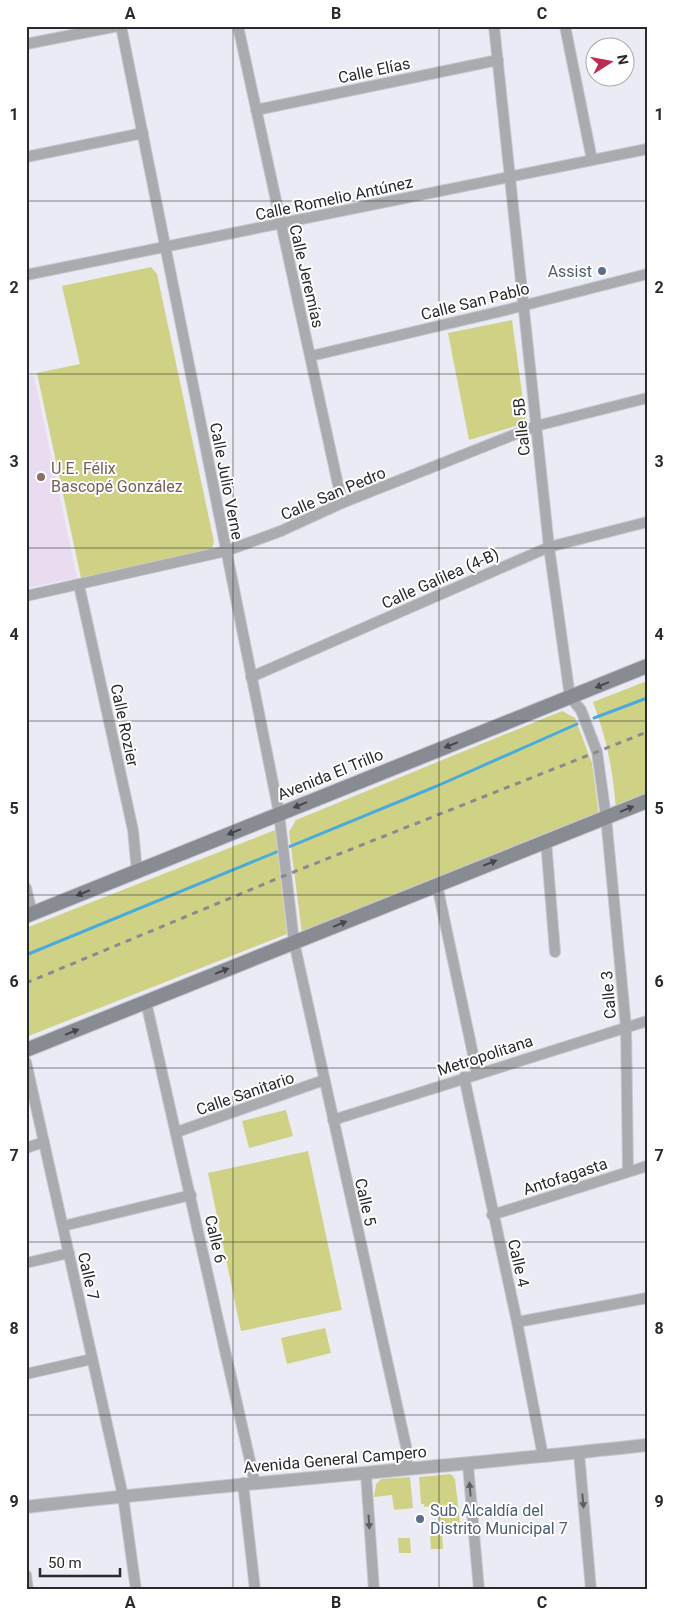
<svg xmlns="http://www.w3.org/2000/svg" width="673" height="1616" viewBox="0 0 673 1616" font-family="Roboto,sans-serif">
  <rect width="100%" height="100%" fill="#eaebf5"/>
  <!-- education -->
  <path fill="#eadcf0" d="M34 376 77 578 26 588V377Z"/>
  <!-- green -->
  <g fill="#cfd284">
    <path d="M151 267 157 274 214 542 211 551 81 578 37 373 80 364 62 286Z"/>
    <path d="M512 320 526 423 469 440 448 333Z"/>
    <path d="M647 681V797L616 810C613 770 607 740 593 702Z"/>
    <path d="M562 711 575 718 592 763 599 816 302 934 289 832 296 820Z"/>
    <path d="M275 830 287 934 26 1037V928Z"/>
    <path d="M286 1110 293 1136 249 1148 242 1121Z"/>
    <path d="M308 1151 342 1310 241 1331 208 1173Z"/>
    <path d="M325 1328 331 1353 287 1364 281 1338Z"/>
    <path d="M451 1474 455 1479 460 1523 457 1528H440L438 1505 424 1507V1504H421L419 1477Z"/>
    <path d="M410 1477 413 1508 394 1510 392 1495 374 1497 376 1484 381 1479Z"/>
    <path d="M442 1534 443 1549H431L430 1535Z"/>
    <path d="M398 1538H410L411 1553H399Z"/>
  </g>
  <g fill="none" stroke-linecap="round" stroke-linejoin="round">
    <!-- stream -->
    <g stroke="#4baadd" stroke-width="3">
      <path d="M594 718 647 698"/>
      <path d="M26 955 437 786 577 724"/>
    </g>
    <defs>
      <g id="minor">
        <path d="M121 26 279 813 294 942 406 1446 407 1469"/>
        <path d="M238 26 342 503"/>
        <path d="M494 26 549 547 570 697 581 710 597 752 606 817 626 1027 628 1171"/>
        <path d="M565 26 592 160"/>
        <path d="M26 44 118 26"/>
        <path d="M256 110 498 60"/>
        <path d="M26 157 143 133"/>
        <path d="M26 275 647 149"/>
        <path d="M311 356 510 309 647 274"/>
        <path d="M79 585 133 830 137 872"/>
        <path d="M26 596 226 551 281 531 342 503 536 426 647 398"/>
        <path d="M251 677 549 547 647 522"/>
        <path d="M546 841 555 952"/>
        <path d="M437 885 477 1073"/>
        <path d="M26 888 32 913"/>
        <path d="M146 1002 255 1483"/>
        <path d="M26 1062 123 1496 136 1590"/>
        <path d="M464 1077 517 1322 543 1456"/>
        <path d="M333 1120 647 1021"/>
        <path d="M177 1132 324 1080"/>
        <path d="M26 1148 44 1142"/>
        <path d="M492 1215 647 1166"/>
        <path d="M63 1226 191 1195"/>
        <path d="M26 1263 69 1253"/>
        <path d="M517 1322 647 1298"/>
        <path d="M26 1374 92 1359"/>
        <path d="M579 1453 591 1590"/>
        <path d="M468 1465 479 1590"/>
        <path d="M366 1474 374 1590"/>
        <path d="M243 1483 255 1590"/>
        <path d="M26 1575 28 1590"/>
      </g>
      <path id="tertiary" d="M26 1507C233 1483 440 1468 647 1445"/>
      <g id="secondary">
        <path d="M26 916 647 666"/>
        <path d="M26 1050 647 801"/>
      </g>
    </defs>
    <!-- minor casing -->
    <use href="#minor" stroke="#c7c8d1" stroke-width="12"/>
    <!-- tertiary casing -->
    <use href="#tertiary" stroke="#c7c8d1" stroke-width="14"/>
    <!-- secondary casing -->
    <use href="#secondary" stroke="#c7c8d1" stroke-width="16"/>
    <!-- minor -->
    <use href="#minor" stroke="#a9abaf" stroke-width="10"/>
    <!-- tertiary -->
    <use href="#tertiary" stroke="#a9abaf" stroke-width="12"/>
    <!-- secondary -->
    <use href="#secondary" stroke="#888c92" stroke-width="14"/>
    <!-- rail -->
    <path stroke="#898a91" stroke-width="3" stroke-dasharray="6 6" stroke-linecap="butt" d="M26 983 286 875 647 732"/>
  </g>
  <!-- one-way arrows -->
  <defs><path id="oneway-solid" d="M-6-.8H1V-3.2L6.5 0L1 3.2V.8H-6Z" transform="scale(1.25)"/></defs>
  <g fill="#46474c">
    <use href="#oneway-solid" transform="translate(602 685) rotate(158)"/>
    <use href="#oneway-solid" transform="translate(451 745) rotate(158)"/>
    <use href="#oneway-solid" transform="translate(300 805) rotate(158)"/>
    <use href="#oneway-solid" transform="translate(627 809) rotate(-22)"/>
    <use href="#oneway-solid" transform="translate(234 832) rotate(158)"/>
    <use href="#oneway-solid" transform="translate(490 863) rotate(-22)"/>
    <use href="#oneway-solid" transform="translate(83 893) rotate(158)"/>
    <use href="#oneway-solid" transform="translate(340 924) rotate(-22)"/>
    <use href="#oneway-solid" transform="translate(222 971) rotate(-22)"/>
    <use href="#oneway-solid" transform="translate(72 1032) rotate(-22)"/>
  </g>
  <g fill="#5c5e62">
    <use href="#oneway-solid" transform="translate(470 1489) rotate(-95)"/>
    <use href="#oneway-solid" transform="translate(583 1501) rotate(85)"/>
    <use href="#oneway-solid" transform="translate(369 1522) rotate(86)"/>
  </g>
  <!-- grid -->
  <path fill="none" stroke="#292a2e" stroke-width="1" stroke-opacity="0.55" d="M233 26V1590M439 26V1590M26 201H647M26 374H647M26 548H647M26 721H647M26 895H647M26 1068H647M26 1242H647M26 1415H647"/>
  <!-- markers -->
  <g fill="#5c6f8a" stroke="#fff" stroke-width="2">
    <circle cx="602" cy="271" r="5"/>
    <circle cx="420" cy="1519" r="5"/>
  </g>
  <circle fill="#8d6e63" stroke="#fff" stroke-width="2" cx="41" cy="477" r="5"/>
  <g text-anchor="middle" stroke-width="4" stroke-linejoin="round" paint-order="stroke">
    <!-- street labels -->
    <g font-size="16" fill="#292a2e" stroke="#fff">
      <text transform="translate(374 70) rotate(-12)" y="6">Calle Elías</text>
      <text transform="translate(334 198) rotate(-12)" y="6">Calle Romelio Antúnez</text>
      <text transform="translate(307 276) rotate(77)" y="6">Calle Jeremías</text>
      <text transform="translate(475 301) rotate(-14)" y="6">Calle San Pablo</text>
      <text transform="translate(521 427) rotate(-96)" y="6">Calle 5B</text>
      <text transform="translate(227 481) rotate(79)" y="6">Calle Julio Verne</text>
      <text transform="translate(333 493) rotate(-23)" y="6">Calle San Pedro</text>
      <text transform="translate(440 578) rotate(-24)" y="6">Calle Galilea (4-B)</text>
      <text transform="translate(125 725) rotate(78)" y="6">Calle Rozier</text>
      <text transform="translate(330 774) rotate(-22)" y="6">Avenida El Trillo</text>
      <text transform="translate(608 995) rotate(-95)" y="6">Calle 3</text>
      <text transform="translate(485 1055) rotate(-18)" y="6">Metropolitana</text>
      <text transform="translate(245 1093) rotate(-19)" y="6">Calle Sanitario</text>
      <text transform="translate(565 1176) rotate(-18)" y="6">Antofagasta</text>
      <text transform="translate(366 1202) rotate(77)" y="6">Calle 5</text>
      <text transform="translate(216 1239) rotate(77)" y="6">Calle 6</text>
      <text transform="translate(519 1263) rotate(77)" y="6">Calle 4</text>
      <text transform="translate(89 1276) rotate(77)" y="6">Calle 7</text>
      <text transform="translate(335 1459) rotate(-5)" y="6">Avenida General Campero</text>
    </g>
    <!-- service labels -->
    <g font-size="16" fill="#4e5e75" stroke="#fff" text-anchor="end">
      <text x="592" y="277">Assist</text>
      <text x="430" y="1516" text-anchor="start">Sub Alcaldía del<tspan x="430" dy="18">Distrito Municipal 7</tspan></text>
    </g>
    <!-- education labels -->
    <g font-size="16" fill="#785e54" stroke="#fff" text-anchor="start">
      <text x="51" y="474">U.E. Félix<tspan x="51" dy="18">Bascopé González</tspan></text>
    </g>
  </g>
  <!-- border -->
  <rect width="673" height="1616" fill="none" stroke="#ffffff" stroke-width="55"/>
  <!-- north arrow -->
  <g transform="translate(610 62) rotate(79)"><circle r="24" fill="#ffffff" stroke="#a9aaab"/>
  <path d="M0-4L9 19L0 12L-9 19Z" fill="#bb2b52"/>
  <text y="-8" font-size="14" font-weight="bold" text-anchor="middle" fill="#292a2e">N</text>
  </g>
  <!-- scale -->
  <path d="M40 1568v8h80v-8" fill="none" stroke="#292a2e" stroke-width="2.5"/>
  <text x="48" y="1568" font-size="15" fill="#292a2e" stroke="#ffffff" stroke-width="4" paint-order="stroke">50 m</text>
  <rect x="28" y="28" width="618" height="1560" fill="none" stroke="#292a2e" stroke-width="2"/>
  <g font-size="16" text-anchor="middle" font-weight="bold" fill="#292a2e">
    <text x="130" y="19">A</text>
    <text x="336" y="19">B</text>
    <text x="542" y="19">C</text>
    <text x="14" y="120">1</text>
    <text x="659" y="120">1</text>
    <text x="14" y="293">2</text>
    <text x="659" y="293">2</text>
    <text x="14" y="467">3</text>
    <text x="659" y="467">3</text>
    <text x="14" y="640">4</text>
    <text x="659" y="640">4</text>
    <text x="14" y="814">5</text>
    <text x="659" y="814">5</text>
    <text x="14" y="987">6</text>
    <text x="659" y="987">6</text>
    <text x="14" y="1161">7</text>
    <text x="659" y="1161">7</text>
    <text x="14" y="1334">8</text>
    <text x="659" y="1334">8</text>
    <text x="14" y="1507">9</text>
    <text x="659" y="1507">9</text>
    <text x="130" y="1608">A</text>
    <text x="336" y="1608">B</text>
    <text x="542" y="1608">C</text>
  </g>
</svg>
